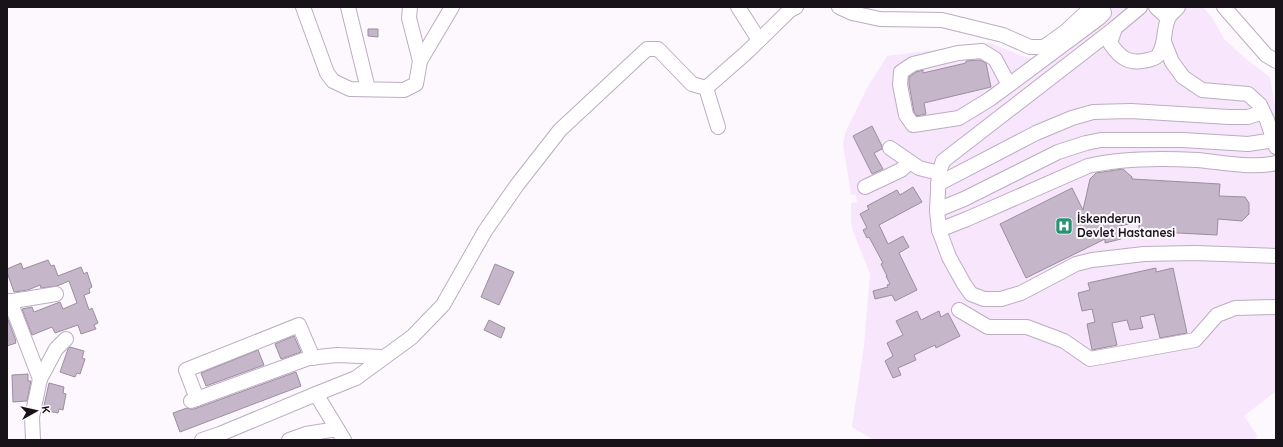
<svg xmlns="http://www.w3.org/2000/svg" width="1283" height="447" viewBox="0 0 1283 447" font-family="Quicksand,sans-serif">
  <rect width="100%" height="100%" fill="#fcf8fd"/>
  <!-- built -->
  <path fill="#f7e6fc" d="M1107 7H1203L1213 19 1224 39 1246 59 1270 77 1276 114V391L1244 416 1257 435 1255 440H874L852 427 864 346 870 274 853 231 851 221V203L857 202 856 195 851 194 843 144 846 131 867 88 887 56 990 43 1027 58 1041 56Z"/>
  <!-- building -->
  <g fill="#c5b6ca" stroke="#9c8da0">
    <path d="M368 29H378V37L368 36Z"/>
    <path d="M980 60 986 63 991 87 924 103 926 114 917 116 914 112 909 84V77L916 72 923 70V73L966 63V61Z"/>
    <path d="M872 126 882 146V149L874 153 883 169 872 174 853 136Z"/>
    <path d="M1123 169 1132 177V179L1220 184 1219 196 1245 197 1249 203V214L1242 221 1218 219 1217 235 1139 231V222L1119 226 1121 239 1105 243V239L1026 278 1000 224 1072 188 1083 210 1090 179 1096 173Z"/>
    <path d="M913 187 922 202 879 225 888 244 903 236 909 247 899 253 917 290 895 301 892 295 875 299 873 291 888 287 887 285 890 284 886 276H887L881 264 883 263 869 237 867 238 863 230 867 228 860 214 869 209 867 206 897 190 900 195Z"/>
    <path d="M48 260 51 266 54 265 58 276 81 267 84 274 87 272 92 287 89 289 90 293 84 295 89 310 92 308 98 323 94 325 96 329 81 334 78 325 55 333 52 327 32 335 22 309 32 307 34 312 60 302 63 309 77 303 69 281 57 286 41 288 40 285 28 290 14 292 7 272V269L21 263 23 269Z"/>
    <path d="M495 264 514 272 499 305 481 297Z"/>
    <path d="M1156 268V272L1173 268 1187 333 1160 338 1154 314 1140 317 1143 328 1130 330 1127 320 1112 323 1117 345 1092 350 1087 324 1095 322 1092 309 1082 311 1078 293 1090 290 1088 283Z"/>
    <path d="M917 311 921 320 939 311 941 317 948 313 960 336 936 348 935 345 914 355 916 360 898 368 901 375 893 378 885 361 893 356 887 343 903 335 896 321Z"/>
    <path d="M7 317 16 341H15L16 343 7 346Z"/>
    <path d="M489 320 505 328 501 338 484 330Z"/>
    <path d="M294 336 301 352 281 359 275 344Z"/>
    <path d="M70 347 84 351 82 358 85 359 80 374 77 373 75 377 60 372 68 349Z"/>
    <path d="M258 350 264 365 206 386 201 373Z"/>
    <path d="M296 372 301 386 180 432 173 413 187 408 190 409H194Z"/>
    <path d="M28 374V381H31L27 401 13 402 12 375Z"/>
    <path d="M49 383 64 387 63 393 66 394 63 410 59 409 58 413 43 410Z"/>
  </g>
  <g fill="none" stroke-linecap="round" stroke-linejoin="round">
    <defs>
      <g id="minor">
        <path d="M303 7 327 73 333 81 350 89 404 90 416 84 420 61 452 7"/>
        <path d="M348 7 368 89"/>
        <path d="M410 7 409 18 420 61"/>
        <path d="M738 7 759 40"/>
        <path d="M839 7 852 13 880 19 942 20 1003 35 1030 47H1044L1065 32 1092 7"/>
        <path d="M1140 7 1115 28 1110 43C1120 58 1129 65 1148 60 1152 59 1157 58 1159 54 1166 43 1163 31 1168 19 1169 15 1175 11 1178 7"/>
        <path d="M1156 7 1168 18"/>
        <path d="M1224 7 1266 55 1276 61"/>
        <path d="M1115 28 943 161 939 173 937 210 939 230 949 257 964 284 971 294 984 299H1001L1021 293 1076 264 1092 260 1144 254 1195 253 1276 256"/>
        <path d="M1164 42 1172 62 1183 77 1202 90 1248 94 1260 105 1267 120 1276 147"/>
        <path d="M1009 85 995 59 982 51 958 53 913 64 901 72 900 85 906 115 913 125 959 118 990 99 1099 18 1104 13 1102 7"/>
        <path d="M706 88 718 127"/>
        <path d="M890 148 919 168 939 173"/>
        <path d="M938 184 1036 133 1072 118 1093 112 1131 111 1229 117H1248L1263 112"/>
        <path d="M865 187 901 170 910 162"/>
        <path d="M937 210 964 199 1058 152 1086 143 1101 140H1183L1248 144 1274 140"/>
        <path d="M939 230 967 219 1088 166C1122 158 1162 158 1197 160 1221 162 1253 169 1276 163"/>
        <path d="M10 301 40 379"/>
        <path d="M7 302 56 294"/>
        <path d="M959 310 988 327H1027L1064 341 1090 359 1195 340 1217 315 1235 308 1276 307"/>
        <path d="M316 394 344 440"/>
        <path d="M197 399 186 370 299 325 313 358"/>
        <path d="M191 401 309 358 337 355 383 357"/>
        <path d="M33 440 32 417 40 379 56 349 66 339"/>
        <path d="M202 440 220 434 316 394 356 378 412 337 443 305 485 231 517 185 560 130 647 49H658L692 84 706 88 746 53 790 10 796 7"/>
        <path d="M289 440 306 434 337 429"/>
      </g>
    </defs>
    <!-- minor casing -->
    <use href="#minor" stroke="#bcadc1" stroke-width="16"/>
    <!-- minor -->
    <use href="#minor" stroke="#fff" stroke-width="14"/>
  </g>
  <!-- icons -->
  <defs>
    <symbol id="hospital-square" viewBox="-11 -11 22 22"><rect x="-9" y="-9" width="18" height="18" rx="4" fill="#279372" stroke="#fcf8fd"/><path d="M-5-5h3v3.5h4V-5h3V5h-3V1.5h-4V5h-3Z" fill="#fff"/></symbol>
  </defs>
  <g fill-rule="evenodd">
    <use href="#hospital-square" x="1054" y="216" width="20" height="20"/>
  </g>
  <g text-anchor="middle" stroke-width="4" stroke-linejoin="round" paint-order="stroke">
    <!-- poi labels -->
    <g font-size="12" font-weight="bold" fill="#181219" stroke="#fcf8fd" text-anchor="start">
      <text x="1077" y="223">İskenderun<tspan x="1077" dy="14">Devlet Hastanesi</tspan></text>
    </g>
  </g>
  <!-- border -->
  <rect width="1283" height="447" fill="none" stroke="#181219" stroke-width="16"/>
  <!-- north arrow -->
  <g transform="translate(36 411) rotate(82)" stroke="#fcf8fd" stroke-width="3" paint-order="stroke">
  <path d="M0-3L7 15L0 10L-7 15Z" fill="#181219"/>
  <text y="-6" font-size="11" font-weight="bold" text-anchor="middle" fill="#181219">K</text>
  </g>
</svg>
